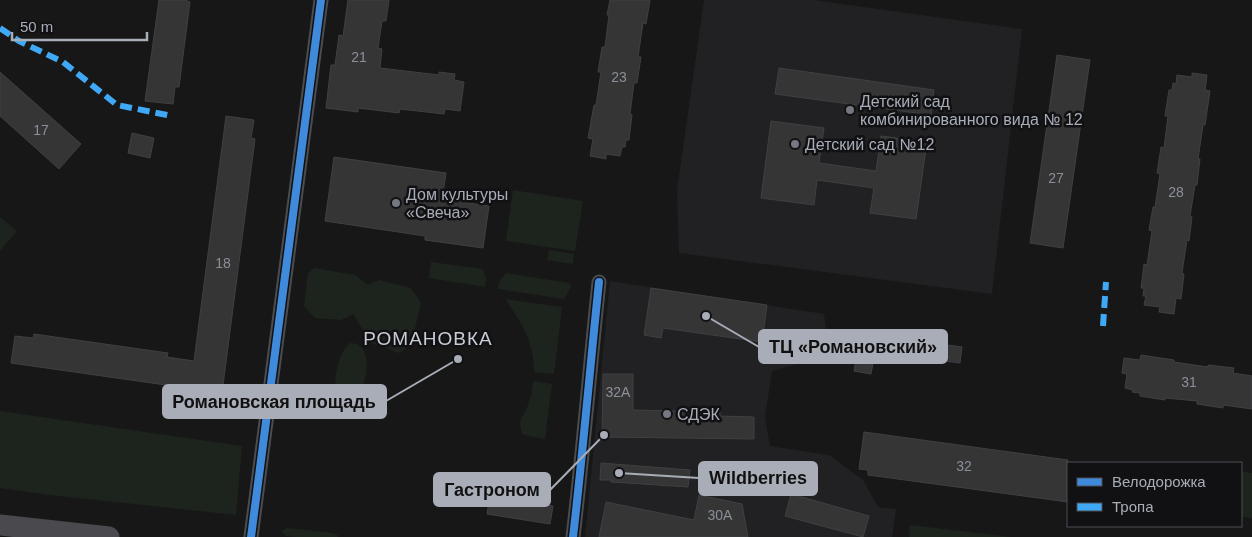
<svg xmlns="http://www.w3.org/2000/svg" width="1252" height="537" viewBox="0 0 1252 537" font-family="Helvetica,sans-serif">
  <rect width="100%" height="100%" fill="#171717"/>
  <!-- built -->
  <g fill="#212123">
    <path d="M704 0H813L1022 29 992 294 679 253 677 190Z"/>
    <path d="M610 281 824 314 829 355 772 371 765 417 770 446 829 455 863 480 878 507 896 509 892 537H585Z"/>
  </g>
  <!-- green -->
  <g fill="#1d241e">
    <path d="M513 190 583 201 575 251 506 241Z"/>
    <path d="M0 217 17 231 0 251Z"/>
    <path d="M549 250 574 254 573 264 547 260Z"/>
    <path d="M431 262 483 269 486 279 485 287 429 278Z"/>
    <path d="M315 268 355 275 368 285 379 280 411 288 421 303 411 345 399 353 371 343 353 314 341 320 315 318 304 306 308 273Z"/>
    <path d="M506 273 569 283 571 286 567 294 564 299 498 289 499 282Z"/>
    <path d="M505 299 562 307 554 374 534 372C535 344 521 321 505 299Z"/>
    <path d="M350 343C373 342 368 379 360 393 359 395 357 397 355 399 325 408 335 355 350 343Z"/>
    <path d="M533 381 552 384 545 439 529 436 522 434C517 416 525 417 529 402 532 395 532 388 533 381Z"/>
    <path d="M0 411 242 446 236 515 50 495 0 488Z"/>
    <path d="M1241 471 1252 473V518L1241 517Z"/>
    <path d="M910 525 1011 537H909Z"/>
    <path d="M287 528 333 533 339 536 337 537H297L286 536 281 531Z"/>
  </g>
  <!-- building -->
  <g fill="#353536" stroke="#3f4043">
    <path d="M159 0H187V1L190 2 179 87H175L173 104 145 101Z"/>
    <path d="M348 0H389L386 21H382L378 48 382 49 380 68 439 75V72L455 74 454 80 464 82 460 111 445 109 444 114 400 109 399 113 358 108V112L326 108 331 65H335L339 35 343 36Z"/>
    <path d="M610 0H650L646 24 643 23 638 57H641L637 83H634L630 114 632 115 629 140H626L625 147H622L620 156 606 154V159L590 156 593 139 588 138 594 105H596L601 72H598L602 47H605L609 15H607Z"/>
    <path d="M1057 55 1090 60 1063 248 1030 243Z"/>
    <path d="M779 68 934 90 931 115 775 94Z"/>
    <path d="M0 72 81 144 59 169 0 116Z"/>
    <path d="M1192 73 1207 75 1205 90 1210 91 1205 125H1203L1198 159H1200L1197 185H1195L1190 216 1192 217 1189 241 1187 240 1182 273 1184 274 1181 299 1176 298 1174 314 1159 312 1160 307 1144 305 1146 296H1143L1144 288H1141L1144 264 1147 265 1152 231 1149 230 1153 207H1155L1160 174 1157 173 1161 147 1164 148 1168 116H1165L1169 90H1172L1173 83 1176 84 1177 75 1192 77Z"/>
    <path d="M226 116 254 120 251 138 255 139 222 393 11 363 15 336 33 338 34 334 168 353 167 357 194 361Z"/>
    <path d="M771 121 824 128 819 163 876 171 881 136 927 142 916 219 870 213 874 188 817 180 814 205 761 198Z"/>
    <path d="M132 133 154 138 150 158 128 153Z"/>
    <path d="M334 157 446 173 442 199 489 206 483 248 425 240V236L325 221Z"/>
    <path d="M651 288 767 305 762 342 663 328 661 338 644 335Z"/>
    <path d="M947 345 962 347 960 363 945 361Z"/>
    <path d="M857 354 874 357 871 374 854 371Z"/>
    <path d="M1141 355 1174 360V362L1208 367V365L1234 368 1233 373 1252 376V409L1223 405V408L1197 404V401L1165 398V400L1140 396V393L1132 392 1133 390 1125 388 1127 374 1122 373 1124 358 1140 360Z"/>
    <path d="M603 374H633V410L720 412V416L754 417V439L602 437Z"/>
    <path d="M864 432 1068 460V502L868 475V470L859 469Z"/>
    <path d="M601 463 690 470 688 487 611 482V480H600Z"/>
    <path d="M791 494 869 516 863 537 785 516Z"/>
    <path d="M699 495 742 504 748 537H599L606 502 694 520Z"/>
    <path d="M490 496 553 506 550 524 487 514Z"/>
  </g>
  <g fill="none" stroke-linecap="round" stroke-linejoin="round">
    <!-- minor -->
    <g stroke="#4b4c50" stroke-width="15">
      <path d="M251 537 321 0"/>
      <path d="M573 537C583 452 590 367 599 282"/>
    </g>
    <!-- secondary -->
    <path stroke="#4a4a4e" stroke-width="21" d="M0 525 109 537"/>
    <!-- quiet -->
    <g stroke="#3fa9f5" stroke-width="6" stroke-dasharray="12 6" stroke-linecap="butt">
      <path d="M0 28 19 41 63 62 117 105 172 116"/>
      <path d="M1103 326 1106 282"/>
    </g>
    <defs>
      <g id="cycleway">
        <path d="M251 537 321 0"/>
        <path d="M573 537C583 452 590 367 599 282"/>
      </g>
    </defs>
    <!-- cycleway casing -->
    <use href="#cycleway" stroke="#111113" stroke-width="11"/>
    <!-- cycleway -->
    <use href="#cycleway" stroke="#408adc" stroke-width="8"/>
  </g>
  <!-- markers -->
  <g fill="#757880" stroke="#111113" stroke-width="2">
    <circle cx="850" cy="110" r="5"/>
    <circle cx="795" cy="144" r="5"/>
    <circle cx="396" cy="203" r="5"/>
    <circle cx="667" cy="414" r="5"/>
  </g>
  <g text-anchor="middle" stroke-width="5" stroke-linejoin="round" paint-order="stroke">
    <!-- number labels -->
    <g font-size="14" fill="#8b8f98">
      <text x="359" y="62">21</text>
      <text x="619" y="82">23</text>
      <text x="41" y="135">17</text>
      <text x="1056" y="183">27</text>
      <text x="1176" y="197">28</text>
      <text x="223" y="268">18</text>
      <text x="1189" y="387">31</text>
      <text x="618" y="397">32А</text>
      <text x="964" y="471">32</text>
      <text x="720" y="520">30А</text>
    </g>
    <!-- poi labels -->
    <g font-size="16" fill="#a8adb8" stroke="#111113" text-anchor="start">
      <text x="860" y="107">Детский сад<tspan x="860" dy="18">комбинированного вида № 12</tspan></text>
      <text x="805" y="150">Детский сад №12</text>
      <text x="406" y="200">Дом культуры<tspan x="406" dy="18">«Свеча»</tspan></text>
      <text x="677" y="420">СДЭК</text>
    </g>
    <!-- quarter labels -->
    <g font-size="19" letter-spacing="1" fill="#c9ccd4" stroke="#111113">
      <text x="428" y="345">РОМАНОВКА</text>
    </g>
  </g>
  <!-- callouts -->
  <path fill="none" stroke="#a8adb8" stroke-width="2" d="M706 316L759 347M458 359L386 401M619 473L699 478M604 435L550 490"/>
  <g fill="#a8adb8" stroke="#111113" stroke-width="2">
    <circle cx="706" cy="316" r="5"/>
    <circle cx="458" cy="359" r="5"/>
    <circle cx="619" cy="473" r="5"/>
    <circle cx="604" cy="435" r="5"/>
  </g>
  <g fill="#a8adb8" stroke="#a8adb8" stroke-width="2">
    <rect x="759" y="330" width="188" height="33" rx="5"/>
    <rect x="163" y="385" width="223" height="33" rx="5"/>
    <rect x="699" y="462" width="118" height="33" rx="5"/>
    <rect x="434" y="473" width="116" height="33" rx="5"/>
  </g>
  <g font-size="18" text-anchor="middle" font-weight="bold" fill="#111">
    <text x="853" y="353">ТЦ «Романовский»</text>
    <text x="274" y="408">Романовская площадь</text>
    <text x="758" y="484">Wildberries</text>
    <text x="492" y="496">Гастроном</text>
  </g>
  <!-- legend -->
  <rect x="1067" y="462" width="175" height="65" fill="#111113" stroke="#4d4f55"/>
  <rect x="1077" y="478" width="25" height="8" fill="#408adc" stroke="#4d4f55"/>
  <text x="1112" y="487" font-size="15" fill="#a8adb8">Велодорожка</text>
  <rect x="1077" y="503" width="25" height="8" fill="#3fa9f5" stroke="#4d4f55"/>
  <text x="1112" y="512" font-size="15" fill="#a8adb8">Тропа</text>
  <!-- scale -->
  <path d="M12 32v8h135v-8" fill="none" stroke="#a8adb8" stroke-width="2.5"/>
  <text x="20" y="32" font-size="15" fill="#a8adb8" stroke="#111113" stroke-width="4" paint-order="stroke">50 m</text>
</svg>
